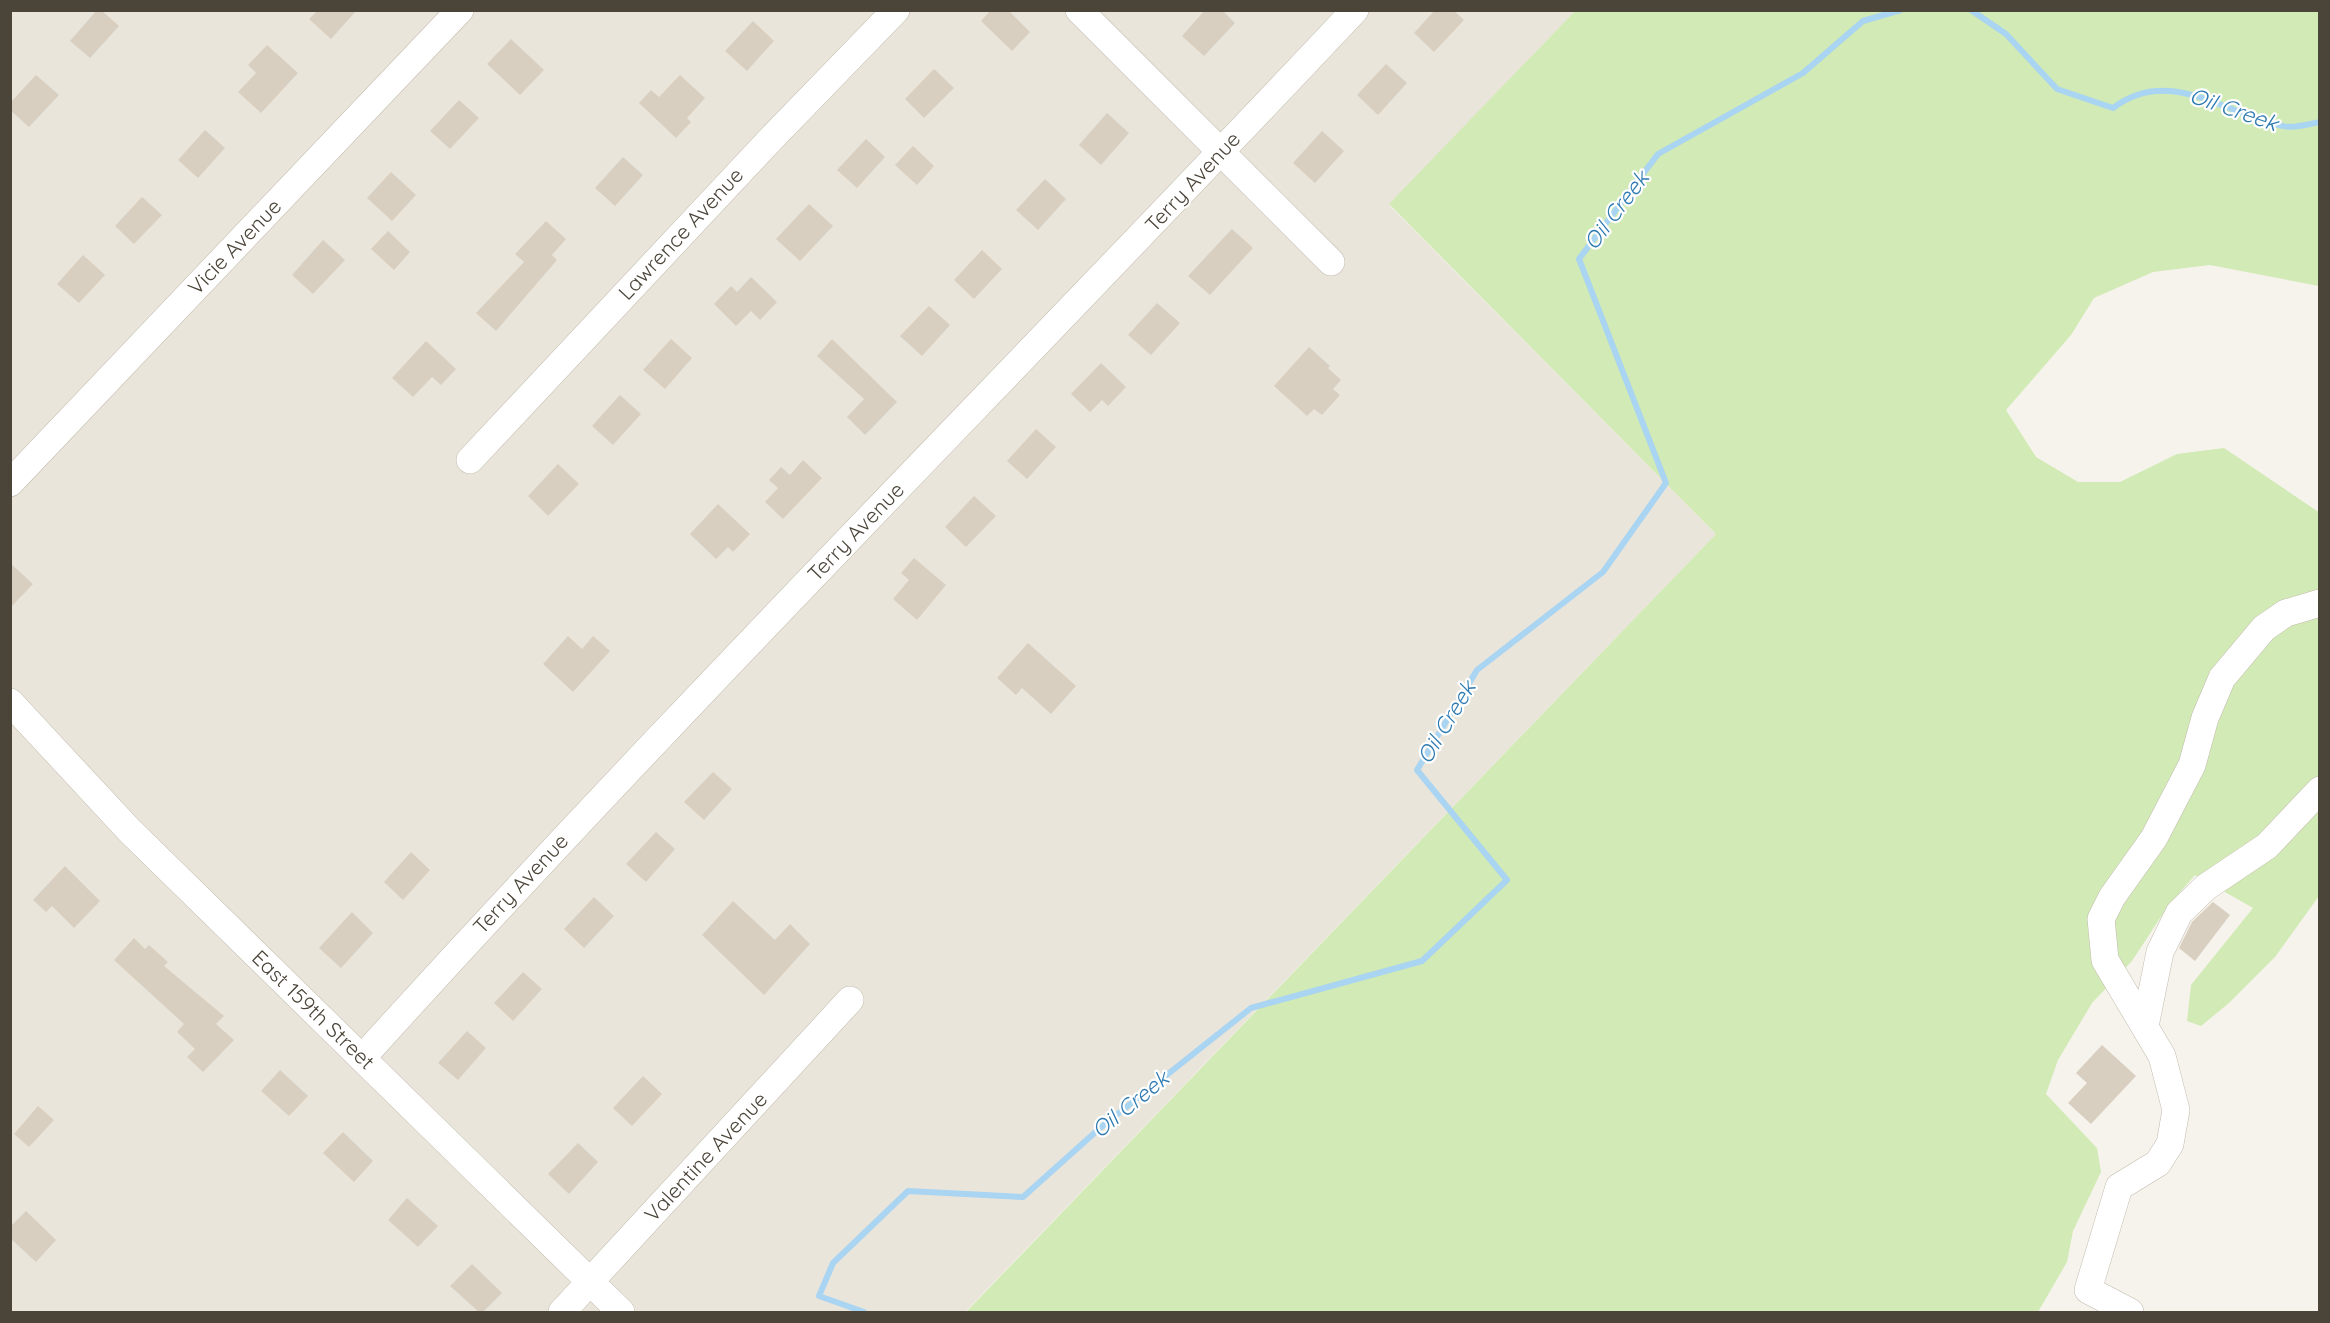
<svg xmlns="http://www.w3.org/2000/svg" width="2330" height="1323" viewBox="0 0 2330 1323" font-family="Quicksand,sans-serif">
  <rect width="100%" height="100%" fill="#f6f3ec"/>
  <!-- residential -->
  <path fill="#eae5da" d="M10 11H1575L1389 205 1716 534 965 1312H11Z"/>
  <!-- green -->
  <path fill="#d2eab5" d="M1575 11H2319V286L2210 265 2153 272 2094 298 2071 335 2006 410 2036 457 2078 482H2120L2177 454 2224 448 2320 513 2319 896 2275 957 2229 1003 2201 1026 2187 1021 2191 985 2253 908 2195 875 2168 906 2132 961 2092 1003 2058 1060 2046 1094 2097 1148 2101 1172 2073 1231 2067 1262 2038 1312H966L1716 534 1389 204Z"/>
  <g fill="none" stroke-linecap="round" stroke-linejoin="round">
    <!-- stream -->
    <g stroke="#a9d4f2" stroke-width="6">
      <path d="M1971 10 2006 34 2057 89 2113 108C2169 65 2225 114 2283 126 2293 129 2309 124 2320 122"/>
      <path d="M864 1312 819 1296 833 1263 908 1191 1023 1197 1100 1128 1251 1008 1422 961 1507 880 1417 770 1477 670 1603 572 1666 483 1579 259 1658 154 1803 73 1863 21 1901 10"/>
    </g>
  </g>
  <!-- building -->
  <g fill="#d8cfc1">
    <path d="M97 10H101L119 26 90 58 70 41Z"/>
    <path d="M318 10H357L331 39 309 19Z"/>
    <path d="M991 10H1008L1030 32 1012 51 981 21Z"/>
    <path d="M1205 10H1222L1235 23 1204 56 1182 36Z"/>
    <path d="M1435 10H1453L1464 20 1434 52 1414 33Z"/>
    <path d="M753 21 774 41 747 71 725 51Z"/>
    <path d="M511 39 544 70 520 95 487 64Z"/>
    <path d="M267 45 298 73 261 113 238 92 256 73 248 65Z"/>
    <path d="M1386 64 1407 83 1378 115 1357 95Z"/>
    <path d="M934 69 954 88 924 118 905 99Z"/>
    <path d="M36 75 59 95 29 127 10 110V103Z"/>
    <path d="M680 75 705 98 687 118 691 122 676 138 639 103 651 90 659 97Z"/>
    <path d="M459 100 479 118 450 149 430 131Z"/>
    <path d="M1107 113 1129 133 1101 165 1079 145Z"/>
    <path d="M205 130 225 148 198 178 178 160Z"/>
    <path d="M1322 131 1344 151 1315 183 1293 163Z"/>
    <path d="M866 139 885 157 857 188 837 170Z"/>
    <path d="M913 146 934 166 917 185 895 165Z"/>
    <path d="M623 157 643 175 615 206 595 188Z"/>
    <path d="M391 172 416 195 392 221 367 198Z"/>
    <path d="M1045 179 1066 199 1038 230 1016 210Z"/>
    <path d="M142 197 162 215 134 244 115 226Z"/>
    <path d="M809 204 833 226 800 261 776 239Z"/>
    <path d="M546 221 566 239 552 255 557 260 496 331 476 313 524 262 515 254Z"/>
    <path d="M1232 229 1253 248 1210 295 1188 276Z"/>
    <path d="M388 231 410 252 394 270 371 249Z"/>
    <path d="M323 240 345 260 313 294 292 275Z"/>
    <path d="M982 250 1002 269 974 299 954 280Z"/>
    <path d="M83 255 105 275 79 303 57 284Z"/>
    <path d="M751 277 777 302 760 320 751 311 736 326 714 304 731 286 737 292Z"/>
    <path d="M1157 303 1180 323 1151 355 1128 335Z"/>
    <path d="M929 306 950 325 922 356 900 336Z"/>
    <path d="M671 339 692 358 665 389 643 370Z"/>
    <path d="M832 339 897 402 865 435 847 417 864 399 817 356Z"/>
    <path d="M426 341 456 369 441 385 432 377 413 397 392 378Z"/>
    <path d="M1309 347 1330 366 1328 368 1341 380 1333 389 1340 395 1322 415 1314 409 1307 416 1274 386Z"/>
    <path d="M1101 363 1126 387 1108 406 1102 400 1090 412 1071 394Z"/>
    <path d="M620 395 641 414 613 445 592 426Z"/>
    <path d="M1036 429 1056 447 1027 479 1007 461Z"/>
    <path d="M803 460 822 478 783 519 765 502 778 488 769 480 781 467 790 475Z"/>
    <path d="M558 464 579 484 548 516 528 496Z"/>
    <path d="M974 496 996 516 966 547 945 527Z"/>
    <path d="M718 504 750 534 733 552 728 547 716 559 690 534Z"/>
    <path d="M914 558 946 585 917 620 893 599 909 580 901 573Z"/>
    <path d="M10 563 33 584 10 608Z"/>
    <path d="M568 636 582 649 593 636 610 651 573 692 543 664Z"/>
    <path d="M1028 643 1076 686 1051 714 1022 688 1016 695 997 678Z"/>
    <path d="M713 772 732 789 704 820 684 802Z"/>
    <path d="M656 832 675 849 646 882 626 864Z"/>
    <path d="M411 852 430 870 403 900 384 882Z"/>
    <path d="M65 866 100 901 74 928 52 906 46 912 33 900Z"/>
    <path d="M594 897 614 916 584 948 564 929Z"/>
    <path d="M733 901 775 940 790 924 810 944 764 995 702 935Z"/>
    <path d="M2213 902 2230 915 2195 961 2179 948 2192 922Z"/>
    <path d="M352 912 373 933 341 968 319 948Z"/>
    <path d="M134 938 145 949 149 945 168 962 164 966 224 1016 216 1024 234 1040 203 1072 187 1057 195 1049 177 1032 184 1024 114 960Z"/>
    <path d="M523 972 542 989 513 1021 494 1003Z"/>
    <path d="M467 1031 486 1048 458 1080 438 1063Z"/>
    <path d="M2102 1045 2136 1076 2091 1124 2068 1103 2087 1083 2076 1073Z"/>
    <path d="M280 1070 308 1096 289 1116 261 1091Z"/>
    <path d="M643 1076 662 1094 632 1126 613 1108Z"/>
    <path d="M38 1106 54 1120 29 1147 14 1134Z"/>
    <path d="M343 1132 373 1161 354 1182 323 1153Z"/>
    <path d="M578 1143 598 1162 569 1194 548 1174Z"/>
    <path d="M407 1198 438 1226 418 1247 388 1220Z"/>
    <path d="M26 1211 56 1240 36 1262 10 1238V1227Z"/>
    <path d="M472 1264 502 1293 483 1312H479L450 1286Z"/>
  </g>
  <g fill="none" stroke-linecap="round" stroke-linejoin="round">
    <defs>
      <g id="minor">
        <path d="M1079 10 1331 262"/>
        <path d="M470 460 769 141 896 10"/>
        <path d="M10 483 460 10"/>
        <path d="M10 702 129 830 621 1312"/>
        <path d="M2145 1026 2160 952 2179 913 2206 887 2267 846 2320 790"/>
        <path d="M362 1058C685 701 1025 361 1355 10"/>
        <path d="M562 1312 850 1000"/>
        <path d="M2130 1312 2088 1290 2119 1187 2158 1163 2170 1144 2176 1110 2162 1056 2105 960 2101 919 2112 897 2154 838 2192 765 2205 718 2222 678 2264 628 2286 613 2320 603"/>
      </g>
    </defs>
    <!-- minor casing -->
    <use href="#minor" stroke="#c2bbae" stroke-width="28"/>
    <!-- minor -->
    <use href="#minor" stroke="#fff" stroke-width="27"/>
  </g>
  <g text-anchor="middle" stroke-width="4.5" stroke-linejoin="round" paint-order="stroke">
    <!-- street labels -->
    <g font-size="21" fill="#4b4439" stroke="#fff">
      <text transform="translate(1193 182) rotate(-47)" y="7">Terry Avenue</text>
      <text transform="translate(681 234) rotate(-47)" y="7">Lawrence Avenue</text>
      <text transform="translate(235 247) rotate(-46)" y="7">Vicie Avenue</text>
      <text transform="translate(856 532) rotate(-46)" y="7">Terry Avenue</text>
      <text transform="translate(521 884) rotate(-47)" y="7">Terry Avenue</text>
      <text transform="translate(313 1010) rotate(44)" y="7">East 159th Street</text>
      <text transform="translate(706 1157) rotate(-47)" y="7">Valentine Avenue</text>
    </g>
    <!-- water labels -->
    <g font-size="22" font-style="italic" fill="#2e7ab2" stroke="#fff">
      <text transform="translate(2234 109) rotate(19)" y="8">Oil Creek</text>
      <text transform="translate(1616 210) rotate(-53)" y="8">Oil Creek</text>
      <text transform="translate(1446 722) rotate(-59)" y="8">Oil Creek</text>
      <text transform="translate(1130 1104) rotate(-39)" y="8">Oil Creek</text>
    </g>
  </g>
  <!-- border -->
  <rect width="2330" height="1323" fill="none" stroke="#4b4439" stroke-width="24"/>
</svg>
